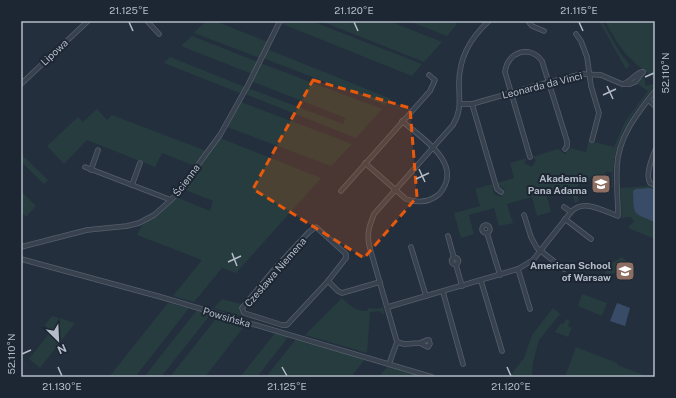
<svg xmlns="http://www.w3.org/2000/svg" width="676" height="398" viewBox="0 0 676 398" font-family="'Public Sans',sans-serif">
  <rect width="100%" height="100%" fill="#242f3e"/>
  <!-- green -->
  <g fill="#263c3f">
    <path d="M206 21H215L268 42 260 58 194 33Z"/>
    <path d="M282 21H311L422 64 412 76 280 23Z"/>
    <path d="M321 21H389L442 42 424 62Z"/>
    <path d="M409 21H451L457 24 447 36Z"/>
    <path d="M599 21H602L620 53 629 64V66L626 69Z"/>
    <path d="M609 21H655V78C628 60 622 51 606 23Z"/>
    <path d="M192 36 258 62 252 74 181 46Z"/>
    <path d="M267 49 391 99 385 105 263 58Z"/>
    <path d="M170 57 245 87 242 94 164 63Z"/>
    <path d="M260 63 382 109 356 138 245 94 248 88 343 124 346 118 251 81Z"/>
    <path d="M644 78 646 86 652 84 655 85C626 123 612 138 613 188H612V172H605V176L590 177V181L580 182 576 191 579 201 575 203 570 186 546 193 551 212 537 216 532 197 507 204 513 223 499 226 494 208 469 215 474 234 461 238 454 213 480 206 475 189 492 184 494 194 501 197 505 189 498 186 497 183 514 178 510 163 527 158 524 163 532 167 536 160 532 157 558 149 565 154 570 148 586 152 589 139 594 140V142L614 147 625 122 648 91 636 83 641 79Z"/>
    <path d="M241 102 352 144 331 166 227 127Z"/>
    <path d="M97 109 107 120 112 115 206 151 195 166 162 153 155 167 87 140 64 164 47 146 78 117 83 122Z"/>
    <path d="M220 138 321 178 236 273 222 268 194 302 173 296 202 260 137 235 143 224 162 211 176 197 210 211 213 201 183 189Z"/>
    <path d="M21 154 48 180 44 184 21 162Z"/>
    <path d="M651 186 655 188V239L628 228 634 221 631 217H626L622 219 620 188Z"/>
    <path d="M21 191 36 206 26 217 21 212Z"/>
    <path d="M622 257 632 266 630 269 628 268C620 272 614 274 605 274L606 268 611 267V263Z"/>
    <path d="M582 294 607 303 602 316 578 306Z"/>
    <path d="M342 298C349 305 357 312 367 311L369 308 377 309 383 307 384 313 382 314 380 311 370 312 367 353 305 335Z"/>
    <path d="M222 299 241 304 240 309 243 317 214 308Z"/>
    <path d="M168 303 189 308 135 377H109Z"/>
    <path d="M553 308 560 314 539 340 533 363 532 377H509L524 358 532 335Z"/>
    <path d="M197 310 211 314 161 377H144Z"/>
    <path d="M52 316 75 323 40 368 29 359 51 331 45 325Z"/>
    <path d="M218 316 246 324 205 377H170Z"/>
    <path d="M566 319 570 321 568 326 572 328 568 337 555 332 561 323 563 324Z"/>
    <path d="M275 333 289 336 257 377H240Z"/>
    <path d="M296 339 365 359 351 377H266Z"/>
    <path d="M576 347 617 363V365L649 377H565Z"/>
    <path d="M388 366 424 377H379Z"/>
  </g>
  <!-- water -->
  <g fill="#394c67">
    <path d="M651 188 655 190V222C632 213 634 215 633 191L636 189Z"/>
    <path d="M617 303 630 308 625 326 610 321Z"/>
  </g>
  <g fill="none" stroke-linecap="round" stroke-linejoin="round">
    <defs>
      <g id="minor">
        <path d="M147 21 159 34"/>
        <path d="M528 21 532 26 544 31"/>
        <path d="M576 34 581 41 587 57 591 86 599 113 592 140"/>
        <path d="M21 84 88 21"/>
        <path d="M623 84C631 82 634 74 642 72"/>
        <path d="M648 100 655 106"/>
        <path d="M460 104H472L549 82 582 74 601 75 622 84H630L635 82 643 72"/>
        <path d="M472 104 497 189 501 192"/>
        <path d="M655 150C652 159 645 174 650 183L655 185"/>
        <path d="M530 157 505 72C507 52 530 44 542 61L567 141V146L565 149"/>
        <path d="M365 163 406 199C417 203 428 203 438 195 441 193 443 189 445 185 457 159 419 136 402 121"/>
        <path d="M85 167 171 200"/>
        <path d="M91 170 98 150"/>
        <path d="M132 185 140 163"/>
        <path d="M341 191 430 91 435 80 429 75"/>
        <path d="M564 207 571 212"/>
        <path d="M524 215 531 237 537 248 564 269"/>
        <path d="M565 219 591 239"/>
        <circle cx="486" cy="229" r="4"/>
        <path d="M316 227 346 254V258L328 281 287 325H282L244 313 242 308 277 266 309 232Z"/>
        <path d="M487 233 500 275"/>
        <path d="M448 236 454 258"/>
        <path d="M21 247 87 230 127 226 139 223 154 215 162 208 175 196 220 135 248 85 280 21"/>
        <path d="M411 247 426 296"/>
        <circle cx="455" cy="261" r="3.5"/>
        <path d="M21 259 161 297 432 377"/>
        <path d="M456 265 462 286"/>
        <path d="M518 269 530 309"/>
        <path d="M328 281 338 291 342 293 380 282"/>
        <path d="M481 281 502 351"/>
        <path d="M443 292 463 364"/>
        <path d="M388 307 518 269 533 260 571 212C584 198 603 211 618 216 618 200 616 183 617 167 618 137 637 114 655 91"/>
        <path d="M397 342 404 344 420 343 428 347 430 344 429 340H427L420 343"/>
        <path d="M389 364 397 342 369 245C367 232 369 227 374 214L453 125C462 110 459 100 459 83 459 58 470 38 489 21"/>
      </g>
    </defs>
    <!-- minor casing -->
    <use href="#minor" stroke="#565f6c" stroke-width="5.5"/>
    <!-- minor -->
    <use href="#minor" stroke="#38414e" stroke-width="4"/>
  </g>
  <!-- marked area -->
  <path fill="#e8590c" fill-opacity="0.2" stroke="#e8590c" stroke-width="3" stroke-dasharray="8 5" stroke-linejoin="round" d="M313 80 410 108 417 197 364 258 253 189Z"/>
  <!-- ticks -->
  <path fill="none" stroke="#b4bcc9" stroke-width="1.5" d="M129 22 133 31M354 22 358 31M579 22 583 31M645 77 654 73M607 86 613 99M603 95 616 89M419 169 425 182M416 179 429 173M232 253 237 266M228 262 241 256M22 354 31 350M58 367 62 376M282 367 287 376M507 367 511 376"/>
  <!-- icons -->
  <defs>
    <symbol id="school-square" viewBox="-11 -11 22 22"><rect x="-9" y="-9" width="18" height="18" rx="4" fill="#8d6e63" stroke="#1d2633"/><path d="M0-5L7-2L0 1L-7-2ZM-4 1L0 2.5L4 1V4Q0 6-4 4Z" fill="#fff"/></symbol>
  </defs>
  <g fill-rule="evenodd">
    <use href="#school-square" x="590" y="173" width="22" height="22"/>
    <use href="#school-square" x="614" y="260" width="22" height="22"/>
  </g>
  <g text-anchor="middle" stroke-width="4" stroke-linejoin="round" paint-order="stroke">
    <!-- street labels -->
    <g font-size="10" fill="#b4bcc9" stroke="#1d2633">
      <text transform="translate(54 52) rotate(-43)" y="4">Lipowa</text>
      <text transform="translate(542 85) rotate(-14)" y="4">Leonarda da Vinci</text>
      <text transform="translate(186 180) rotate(-53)" y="4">Ścienna</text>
      <text transform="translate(275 272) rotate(-49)" y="4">Czesława Niemena</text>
      <text transform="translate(227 317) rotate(16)" y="4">Powsińska</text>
    </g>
    <!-- poi labels -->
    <g font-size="10" font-weight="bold" fill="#b4bcc9" stroke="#1d2633" text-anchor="end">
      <text x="587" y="182">Akademia<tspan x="587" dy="12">Pana Adama</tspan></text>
      <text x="611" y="269">American School<tspan x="611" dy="12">of Warsaw</tspan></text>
    </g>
  </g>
  <!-- border -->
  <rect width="676" height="398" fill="none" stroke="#1d2633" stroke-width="44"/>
  <!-- north arrow -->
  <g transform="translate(58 340) rotate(156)" stroke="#1d2633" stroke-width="3" paint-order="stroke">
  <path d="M0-3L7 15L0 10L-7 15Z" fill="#b4bcc9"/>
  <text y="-6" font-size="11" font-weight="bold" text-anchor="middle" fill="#b4bcc9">N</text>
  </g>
  <rect x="22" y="22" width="632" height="354" fill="none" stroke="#b4bcc9" stroke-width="1.5"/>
  <g font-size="10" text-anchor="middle" fill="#b4bcc9">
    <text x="129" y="14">21.125°E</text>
    <text x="354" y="14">21.120°E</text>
    <text x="579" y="14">21.115°E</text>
    <text transform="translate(665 73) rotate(-90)" y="4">52.110°N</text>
    <text transform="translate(11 354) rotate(-90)" y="4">52.110°N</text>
    <text x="62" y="390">21.130°E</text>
    <text x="287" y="390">21.125°E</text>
    <text x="511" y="390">21.120°E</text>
  </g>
</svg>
